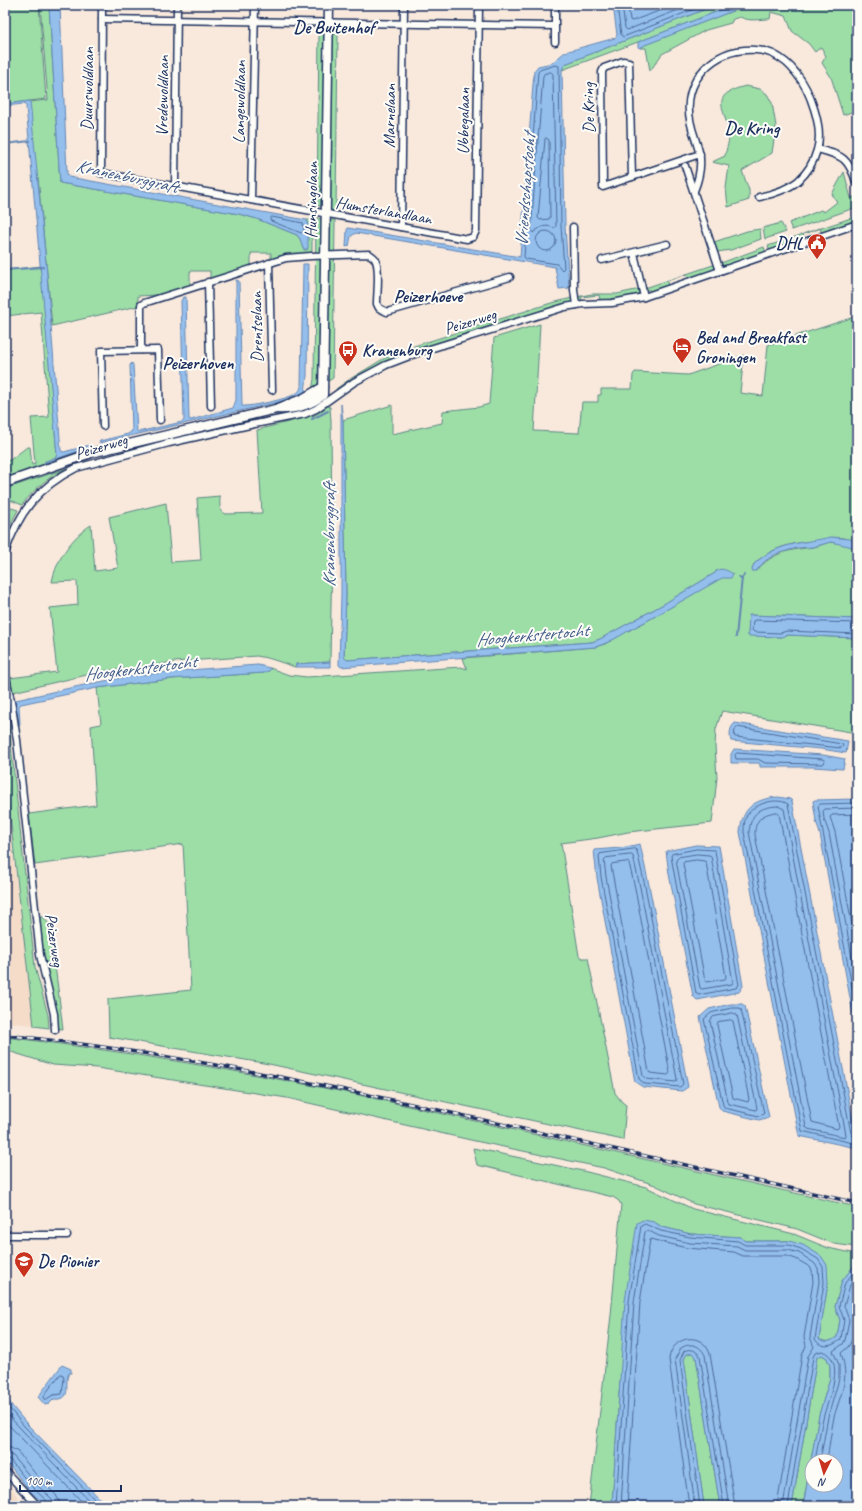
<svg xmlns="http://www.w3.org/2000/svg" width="862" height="1511" viewBox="0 0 862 1511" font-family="Caveat,sans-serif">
  <rect width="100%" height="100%" fill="#f8e9dc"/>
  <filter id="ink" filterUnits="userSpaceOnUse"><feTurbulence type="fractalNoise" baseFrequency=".025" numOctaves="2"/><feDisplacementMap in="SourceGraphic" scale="8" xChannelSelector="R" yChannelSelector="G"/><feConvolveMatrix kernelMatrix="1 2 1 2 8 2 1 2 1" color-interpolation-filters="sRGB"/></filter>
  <g filter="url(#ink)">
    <!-- built -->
    <g fill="#f5dcc9">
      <path d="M5 787 34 1025 5 1022Z"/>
      <path d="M5 1479 24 1506H5Z"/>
    </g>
    <!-- green -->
    <g fill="#9ddea7" stroke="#5c8682">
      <path d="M5 5H39L46 99 5 104Z"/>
      <path d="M40 5H49L60 183 239 214 257 219 297 235 300 239 304 250H307L308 222 306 220H312V253L286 256 271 260V253H251V266L210 278V271H190V286L157 295 138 296V306L52 326 38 177 35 176 29 102 48 100Z"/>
      <path d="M716 5H734L638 42 562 70 565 64Z"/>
      <path d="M748 5H857V110L843 115 831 77 822 63 826 56 821 47 815 52 809 44 792 31 786 16 771 12 770 19C759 19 750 22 740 17L733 19 731 23 706 30 662 54 650 71 646 48H640L644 45Z"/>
      <path d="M324 33 322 207 317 205 319 34Z"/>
      <path d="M338 33 336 212H330L333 35Z"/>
      <path d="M746 86 760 89 767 94 772 103 776 126 772 153 742 171 749 190V200L728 207 726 188 729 166 712 162 725 156C726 149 730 140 729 134 726 109 707 95 746 86Z"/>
      <path d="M844 172 851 198 857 196V207L792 230 789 223 821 210 824 212 837 202 832 194Z"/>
      <path d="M857 216V222L822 234 820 228 803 234 805 240 770 252 768 246Z"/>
      <path d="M316 218 322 219 319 380 317 386 312 391 314 379Z"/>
      <path d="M330 220H335L333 378 327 382Z"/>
      <path d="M781 223 786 232 765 239 763 228Z"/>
      <path d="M760 229 761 239 731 250 717 252 714 242 747 231Z"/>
      <path d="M764 247 766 253 725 267 721 263Z"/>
      <path d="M716 264 715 268 712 271 689 279 687 274 667 281 668 286 651 291 645 288Z"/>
      <path d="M41 266 57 455 56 457 44 462 90 446 91 450 5 480V461L10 460 27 447H30L32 465 35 464 31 418 49 417 41 312 5 316V270Z"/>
      <path d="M640 289 639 293C632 300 609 300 600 300L599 295 581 297 582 302 578 300 576 297 592 294H617Z"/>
      <path d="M572 298V301L570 303 420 349C392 359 361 370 338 390L336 389 350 379 383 359 414 346 548 304Z"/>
      <path d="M857 316V542C848 539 838 536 829 538 824 539 819 541 814 541 791 543 770 548 753 565L756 571C774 551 790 550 814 547 820 546 826 542 833 542 840 542 850 545 857 548V619L750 615 748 635 780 637 787 635 857 638V733L722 711 716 729 715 746 717 778 712 823 628 832 598 838 561 843 579 956 582 958H588L615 1093 622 1102 626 1105 623 1140 269 1064 109 1037 108 999 191 990 183 844 35 865 29 814 96 805 91 726 101 724 97 688 170 679 264 673 270 670V668L289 675 307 677 461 667 467 669 463 658 595 647 605 644 633 628 645 622 722 577H725L717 570 715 573 662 605 600 639 592 642 347 660 344 657 346 595 343 420 392 405V434L442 423 443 411 479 407 489 404 494 338 540 324 534 431 579 433 582 402H598V395H601V389H632L633 375 635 372 688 375 744 355 740 393 763 396 768 345Z"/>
      <path d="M328 406 330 407 331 422 332 550 330 662 296 664 295 667 271 659 257 656 174 662 143 667 104 671 13 692 10 678 57 672 50 608 78 605 77 581 52 582C56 560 72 537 91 525L95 571 118 568 109 517 166 503 171 562 201 560 197 498 220 496C220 503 218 511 226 514L262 513 257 430 315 415Z"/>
      <path d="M67 468C47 478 36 487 22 505L13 501 5 500V489Z"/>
      <path d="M5 506 18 510 5 535Z"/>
      <path d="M5 708H7L35 967 48 1015 49 1028 34 1026 5 773Z"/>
      <path d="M42 916 50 925 63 1029 55 1028 41 954 39 919Z"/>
      <path d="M5 1037C124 1051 242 1071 359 1095L857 1207V1247L834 1244 797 1229 694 1204 655 1185 604 1168 475 1141 287 1098 97 1068 53 1065 5 1050Z"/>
      <path d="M473 1148 583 1171 646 1187 693 1209 794 1234 828 1248 857 1254V1262L842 1281 835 1307 840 1320 837 1337C830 1342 827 1343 819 1339L828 1283 789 1241H745L740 1237 691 1234 662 1227 654 1222 623 1354 619 1394 612 1506H589L611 1315 621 1205 619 1201 613 1197 477 1165Z"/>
      <path d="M692 1353 696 1357 720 1506H704L684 1359 687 1354Z"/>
      <path d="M822 1355 827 1358 830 1366V1378L819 1415 803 1506H792L817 1357Z"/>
    </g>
    <!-- water -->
    <g fill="#94bfed" stroke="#6485b4" fill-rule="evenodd">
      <path d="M49 5H60L67 174 69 177 306 220 308 222V249H303L300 239 297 235 257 219 239 214 60 183Z"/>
      <path d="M613 5H716L565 64 562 70 565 226 569 288 559 289 555 267 356 233 351 236 349 246 346 247 347 230 348 228 520 257 534 71 538 66 552 63 565 52 615 38 617 35Z"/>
      <path d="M734 5H748L645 45 640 48 638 47V42Z"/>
      <path d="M30 101 46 263 61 451 64 452 90 445V447L45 463 44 462 56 457 57 455 26 106 24 104 5 106V104Z"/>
      <path d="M303 264H308L307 376 305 392 288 400 99 443 100 441 128 434 132 431 130 365 132 363 133 365 137 431 138 432 182 422 184 420 181 301 183 297H186L189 419 191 420 233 408 236 400V280L239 281 242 406C249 407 288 399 295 394 299 392 300 390 301 387Z"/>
      <path d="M341 404 343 420 346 595 344 657 347 660 592 642 600 639 662 605 715 573C719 566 727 570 733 574L731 578H722L645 622C628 630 613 642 595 647L341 667 339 665 341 594Z"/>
      <path d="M831 537 850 539 857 542V548L831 542 813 547 797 548 776 554 765 561 756 571H752C752 565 756 562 760 559 782 542 806 543 831 537Z"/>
      <path d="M749 615 857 619V638L787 635 781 637 748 636Z"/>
      <path d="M330 662V667H295L296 664Z"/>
      <path d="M258 665 270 668V670L264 673 170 679 97 688 21 704 19 706 20 724 19 725 16 705 14 702 16 700C57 691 98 681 140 675 179 670 219 668 258 665Z"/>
      <path d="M735 723 848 741 846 753 821 749 731 741C729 734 730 727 735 723Z"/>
      <path d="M734 749 823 755 845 759 843 769 813 767H760V764L758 763H731V754Z"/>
      <path d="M778 797 790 799 792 801 857 1142V1148L799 1136 740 832C742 808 754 799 778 797Z"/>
      <path d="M857 799V1036L820 834 816 821 813 801 815 800Z"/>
      <path d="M640 844 649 885 688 1087 682 1091 643 1087 635 1082 597 878 594 850 621 848Z"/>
      <path d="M696 845 719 846 743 986 739 992 697 1000 693 996 669 874 666 851Z"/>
      <path d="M731 1004H742L745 1006 769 1117 759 1120 722 1111 719 1107 700 1017 709 1009Z"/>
      <path d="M643 1220 654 1222 662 1227 691 1234 740 1237 745 1241H789L803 1245 821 1256 827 1265 828 1283 819 1339C826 1343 830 1342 837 1337L840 1320 835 1307 842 1281 857 1262V1493L855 1506H803L819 1415 830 1378V1366L827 1358 822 1355 817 1357 792 1506H720L696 1357 692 1353 687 1354 684 1359 704 1506H612L625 1301 637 1223ZM812 1461H836V1485H812Z"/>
      <path d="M62 1365 71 1369V1373H69C63 1384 74 1401 54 1399L49 1404 45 1405 38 1397Z"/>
      <path d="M5 1395 12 1406 27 1424 107 1506H46L30 1491 5 1460Z"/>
    </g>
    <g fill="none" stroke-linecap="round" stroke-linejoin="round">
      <!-- shore -->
      <g stroke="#4b6997" stroke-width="1">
        <path d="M617 5 621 35 623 37 705 5"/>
        <path d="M622 5 625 28 627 30 691 5"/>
        <path d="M628 5 630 20 632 21 675 5"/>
        <path d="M556 65 559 66 561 226 564 268 562 270 557 264 526 259 524 257 538 72 540 70Z"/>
        <path d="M551 72 553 74 556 226 554 228C545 224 540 227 533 233L531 230 543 76 544 74Z"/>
        <path d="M546 138 549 140 550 218 549 219 540 220 538 218 545 139Z"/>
        <path d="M272 217 303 223 304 232 301 233 271 221 270 219Z"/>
        <circle cx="546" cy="241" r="10"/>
        <path d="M857 623 755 620 753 621 752 630 754 632 780 633 787 631 857 634"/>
        <path d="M737 727 842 744 843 746 841 748 736 737 734 736 735 730Z"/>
        <path d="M737 753 823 759 825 762 823 764 765 763 758 759H736L735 755Z"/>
        <path d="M857 803 820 804 818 806 857 1013"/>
        <path d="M778 806 784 809 846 1135 845 1137 808 1129 806 1127 749 832C751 813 759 807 778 806Z"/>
        <path d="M857 808 825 809 823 811 824 819 829 833 857 985"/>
        <path d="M777 812 779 814 839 1127 837 1129 812 1122 755 835C754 820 763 813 777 812Z"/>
        <path d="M857 814 832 815 830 817 835 832 857 952"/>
        <path d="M635 849 637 851 645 886 683 1084 680 1087 645 1084 639 1079 601 877 599 856 600 854Z"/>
        <path d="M697 849 714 850 715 851 739 985 736 988 698 995 696 993 671 856 672 854Z"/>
        <path d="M697 854 709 855 711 856 733 982 732 984 702 989 700 988 676 860 679 857Z"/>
        <path d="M631 855 633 856 640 887 677 1079 676 1082 646 1079 643 1076 606 877 604 860 606 858Z"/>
        <path d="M697 860 704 861 706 862 726 977 725 979 707 982 705 981 683 864 684 862Z"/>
        <path d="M627 862 629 863 635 888 670 1073 668 1075 650 1073 649 1072 611 866 612 864Z"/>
        <path d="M732 1008H740L741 1009 764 1113 762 1115 759 1116 725 1108 723 1105 704 1019 711 1013Z"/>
        <path d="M733 1013 737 1015 757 1108 756 1110 729 1104 728 1102 710 1021 713 1017Z"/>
        <path d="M731 1020 733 1021 749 1099 748 1102 733 1098 717 1025 718 1022Z"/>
        <path d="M857 1137 853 1136 851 1133 788 804C777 797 756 803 748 814 744 819 744 827 744 832L802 1131 857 1144"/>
        <path d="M61 1374 63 1375 64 1379 62 1394 53 1395 45 1400 44 1396Z"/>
        <path d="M5 1403 24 1426 101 1506"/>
        <path d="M5 1412 94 1506"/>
        <path d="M5 1421 86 1506"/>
        <path d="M5 1447 11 1448 18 1452 41 1481 56 1495 59 1501 60 1506"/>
        <path d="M5 1453 13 1456 37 1485 52 1499 54 1506"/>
        <path d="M5 1458 10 1460 33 1488 48 1502 49 1506"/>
        <path d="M820 1461 828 1417 839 1379V1365L833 1351 843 1344 845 1340 849 1320 844 1306 850 1285 857 1276"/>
        <path d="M827 1461C829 1447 831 1432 834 1417 841 1392 850 1380 841 1353L848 1347 852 1340 855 1320 851 1306 857 1286"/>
        <path d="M616 1506 629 1301 641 1226 645 1224 661 1231 690 1237 738 1241 745 1245H789L801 1249 818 1259 823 1267 824 1283 815 1339C821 1350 834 1346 841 1339L844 1320 839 1306 845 1283 857 1268"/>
        <path d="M621 1506 634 1302 645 1232 647 1230 659 1236 690 1243 737 1246 745 1250H788L799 1253 814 1263 818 1268 819 1282 810 1337 814 1347 808 1356 783 1506"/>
        <path d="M627 1506 640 1302 650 1240 652 1239 658 1241 687 1248 734 1252 743 1256H787L796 1259 810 1267 812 1270 813 1282 804 1337 806 1346 802 1355 777 1506"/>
        <path d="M689 1506 669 1359C672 1335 703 1331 710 1354L735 1506"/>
        <path d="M695 1506 675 1359 681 1348C691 1342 700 1345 705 1355L729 1506"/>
        <path d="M700 1506 680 1360 684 1351C691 1348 696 1350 700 1356L724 1506"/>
        <path d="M788 1506 813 1357 815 1353 822 1351C847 1360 828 1399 824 1415 820 1430 818 1446 815 1461"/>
      </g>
      <!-- stream -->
      <g stroke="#6485b4" stroke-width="2">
        <path d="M5 144 30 141"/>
        <path d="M5 270 43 267"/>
        <path d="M312 419 328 411"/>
        <path d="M739 577 742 578 744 575"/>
        <path d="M736 637 742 578"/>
      </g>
      <defs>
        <g id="street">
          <path d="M102 5 101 173 467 239 473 237 476 231 479 5"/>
          <path d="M102 19 555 26"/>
          <path d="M555 42V5"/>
          <path d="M623 61 629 62 632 177 603 187 602 72 604 68Z"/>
          <path d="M818 149C843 156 848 157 857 184"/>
          <path d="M685 166 720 271"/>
          <path d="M632 177 700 154"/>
          <path d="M175 187 177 5"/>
          <path d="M694 191C698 181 701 170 700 159 700 152 697 145 695 138 688 118 685 99 696 80 705 65 720 54 737 51 748 49 762 49 773 54 781 58 790 65 796 73 810 90 824 128 817 150 814 161 807 173 798 181 787 190 773 194 759 197"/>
          <path d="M251 200 255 5"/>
          <path d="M401 227 404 5"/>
          <path d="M573 227 574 290 576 305"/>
          <path d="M634 253 644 297"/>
          <path d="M602 260 667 244"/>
          <path d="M269 263 272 390"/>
          <path d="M208 282 211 406"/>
          <path d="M141 350V305L144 303 286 258 311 256 369 254C372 256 375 257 376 261 380 271 377 292 377 304L379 308 387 312 510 277"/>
          <path d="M103 426 101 351 158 350 160 420"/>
          <path d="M5 553C18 513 38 487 76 468L169 443 245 426 305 414 316 409 354 382 386 365 420 352 565 307 583 304 612 303 644 297 857 224"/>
          <path d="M5 671 12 707 17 740 40 955 54 1014 55 1030"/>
          <path d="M5 1235H67"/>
          <path d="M5 1471 38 1506"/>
        </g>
        <g id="secondary">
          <path d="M276 409C294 410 309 406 323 395L329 5"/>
          <path d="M5 483 91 453 276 409 302 399 323 387"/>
        </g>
      </defs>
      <!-- street casing -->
      <use href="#street" stroke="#1b2f5e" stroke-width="9"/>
      <!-- secondary casing -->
      <use href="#secondary" stroke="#1b2f5e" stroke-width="11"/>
      <!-- street -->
      <use href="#street" stroke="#fdfcf7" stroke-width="6"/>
      <!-- secondary -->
      <use href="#secondary" stroke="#fdfcf7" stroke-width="8"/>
      <defs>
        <path id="rail" d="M5 1035C160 1051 313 1082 465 1116 596 1145 726 1174 857 1203"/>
      </defs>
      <!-- rail casing -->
      <use href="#rail" stroke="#1b2f5e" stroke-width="3.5"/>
      <!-- rail -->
      <use href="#rail" stroke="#fdfcf7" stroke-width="2" stroke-dasharray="6" stroke-linecap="butt"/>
    </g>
  </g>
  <!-- icons -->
  <defs>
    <symbol id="civic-pin" viewBox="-11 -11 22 30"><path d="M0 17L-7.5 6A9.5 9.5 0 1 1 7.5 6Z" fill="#c8321e" stroke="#fdfcf7"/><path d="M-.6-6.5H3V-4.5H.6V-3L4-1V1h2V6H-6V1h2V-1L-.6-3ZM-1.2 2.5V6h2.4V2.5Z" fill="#fff"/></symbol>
    <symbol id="hotel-pin" viewBox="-11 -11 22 30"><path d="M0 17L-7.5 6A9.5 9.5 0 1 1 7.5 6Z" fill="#c8321e" stroke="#fdfcf7"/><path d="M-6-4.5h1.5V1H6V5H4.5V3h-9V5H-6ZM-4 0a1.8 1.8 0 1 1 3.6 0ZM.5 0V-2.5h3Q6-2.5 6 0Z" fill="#fff"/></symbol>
    <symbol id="bus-pin" viewBox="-11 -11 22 30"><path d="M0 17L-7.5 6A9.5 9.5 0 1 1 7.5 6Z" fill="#c8321e" stroke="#fdfcf7"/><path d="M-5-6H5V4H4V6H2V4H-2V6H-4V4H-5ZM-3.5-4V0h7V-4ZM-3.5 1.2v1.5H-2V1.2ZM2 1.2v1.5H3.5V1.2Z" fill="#fff"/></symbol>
    <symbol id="school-pin" viewBox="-11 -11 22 30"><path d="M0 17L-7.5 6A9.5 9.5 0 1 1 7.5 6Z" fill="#c8321e" stroke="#fdfcf7"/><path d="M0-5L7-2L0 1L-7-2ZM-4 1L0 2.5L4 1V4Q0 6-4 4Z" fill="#fff"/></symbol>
  </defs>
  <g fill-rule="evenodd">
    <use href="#civic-pin" x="806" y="232" width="22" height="30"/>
    <use href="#hotel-pin" x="671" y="336" width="22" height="30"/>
    <use href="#bus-pin" x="337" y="339" width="22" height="30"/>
    <use href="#school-pin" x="13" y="1250" width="22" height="30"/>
  </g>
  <g text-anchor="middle" stroke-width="4" stroke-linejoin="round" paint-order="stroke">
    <!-- street labels -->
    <g font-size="17" fill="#1b2f5e" stroke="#fdfcf7">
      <text transform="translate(87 89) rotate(-89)" y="6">Duurswoldlaan</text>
      <text transform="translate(162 96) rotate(-89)" y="6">Vredewoldlaan</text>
      <text transform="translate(239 102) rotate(-89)" y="6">Langewoldlaan</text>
      <text transform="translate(588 108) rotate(-91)" y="6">De Kring</text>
      <text transform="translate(389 116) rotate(-89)" y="6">Marnelaan</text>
      <text transform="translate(463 121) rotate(-89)" y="6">Ubbegalaan</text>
      <text transform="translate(311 200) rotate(-89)" y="6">Hunsingolaan</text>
      <text transform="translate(384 210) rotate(10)" y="6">Humsterlandlaan</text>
      <text transform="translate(470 321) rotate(-17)" y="6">Peizerweg</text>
      <text transform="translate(256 327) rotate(-91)" y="6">Drentselaan</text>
      <text transform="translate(101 446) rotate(-16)" y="6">Peizerweg</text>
      <text transform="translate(55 940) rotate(82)" y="6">Peizerweg</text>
    </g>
    <!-- poi labels -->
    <g font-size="17" font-weight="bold" fill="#1b2f5e" stroke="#fdfcf7" text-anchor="start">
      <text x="803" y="249" text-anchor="end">DHL</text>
      <text x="696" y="343">Bed and Breakfast<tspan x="696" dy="20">Groningen</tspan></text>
      <text x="362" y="356">Kranenburg</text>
      <text x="38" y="1267">De Pionier</text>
    </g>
    <!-- neighbourhood labels -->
    <g font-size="18" font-weight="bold" fill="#1b2f5e" stroke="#fdfcf7">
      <text x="334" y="33">De Buitenhof</text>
      <text x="752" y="134">De Kring</text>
      <text x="428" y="302">Peizerhoeve</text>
      <text x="198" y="369">Peizerhoven</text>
    </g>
    <!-- water labels -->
    <g font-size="18" font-style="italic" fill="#3f5a89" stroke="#fdfcf7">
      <text transform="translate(127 176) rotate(12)" y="6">Kranenburggraft</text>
      <text transform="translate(525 190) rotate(-86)" y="6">Vriendschapstocht</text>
      <text transform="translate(329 535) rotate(-90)" y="6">Kranenburggraft</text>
      <text transform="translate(532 635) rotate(-5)" y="6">Hoogkerkstertocht</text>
      <text transform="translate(140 668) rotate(-7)" y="6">Hoogkerkstertocht</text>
    </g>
  </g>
  <!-- margin -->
  <rect width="862" height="1511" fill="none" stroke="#fdfcf7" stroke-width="20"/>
  <rect x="10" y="10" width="842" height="1491" fill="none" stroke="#1b2f5e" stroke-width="1.5" filter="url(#ink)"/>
  <!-- north arrow -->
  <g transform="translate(824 1473) rotate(185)"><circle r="19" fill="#fdfcf7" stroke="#a3aaba"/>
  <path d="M0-3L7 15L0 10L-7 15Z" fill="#c8321e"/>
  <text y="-6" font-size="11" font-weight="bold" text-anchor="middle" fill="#1b2f5e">N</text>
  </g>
  <!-- scale -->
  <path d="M20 1485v6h101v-6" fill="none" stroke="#1b2f5e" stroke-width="2"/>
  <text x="26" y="1485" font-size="12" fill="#1b2f5e" stroke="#fdfcf7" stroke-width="3" paint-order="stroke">100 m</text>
</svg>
